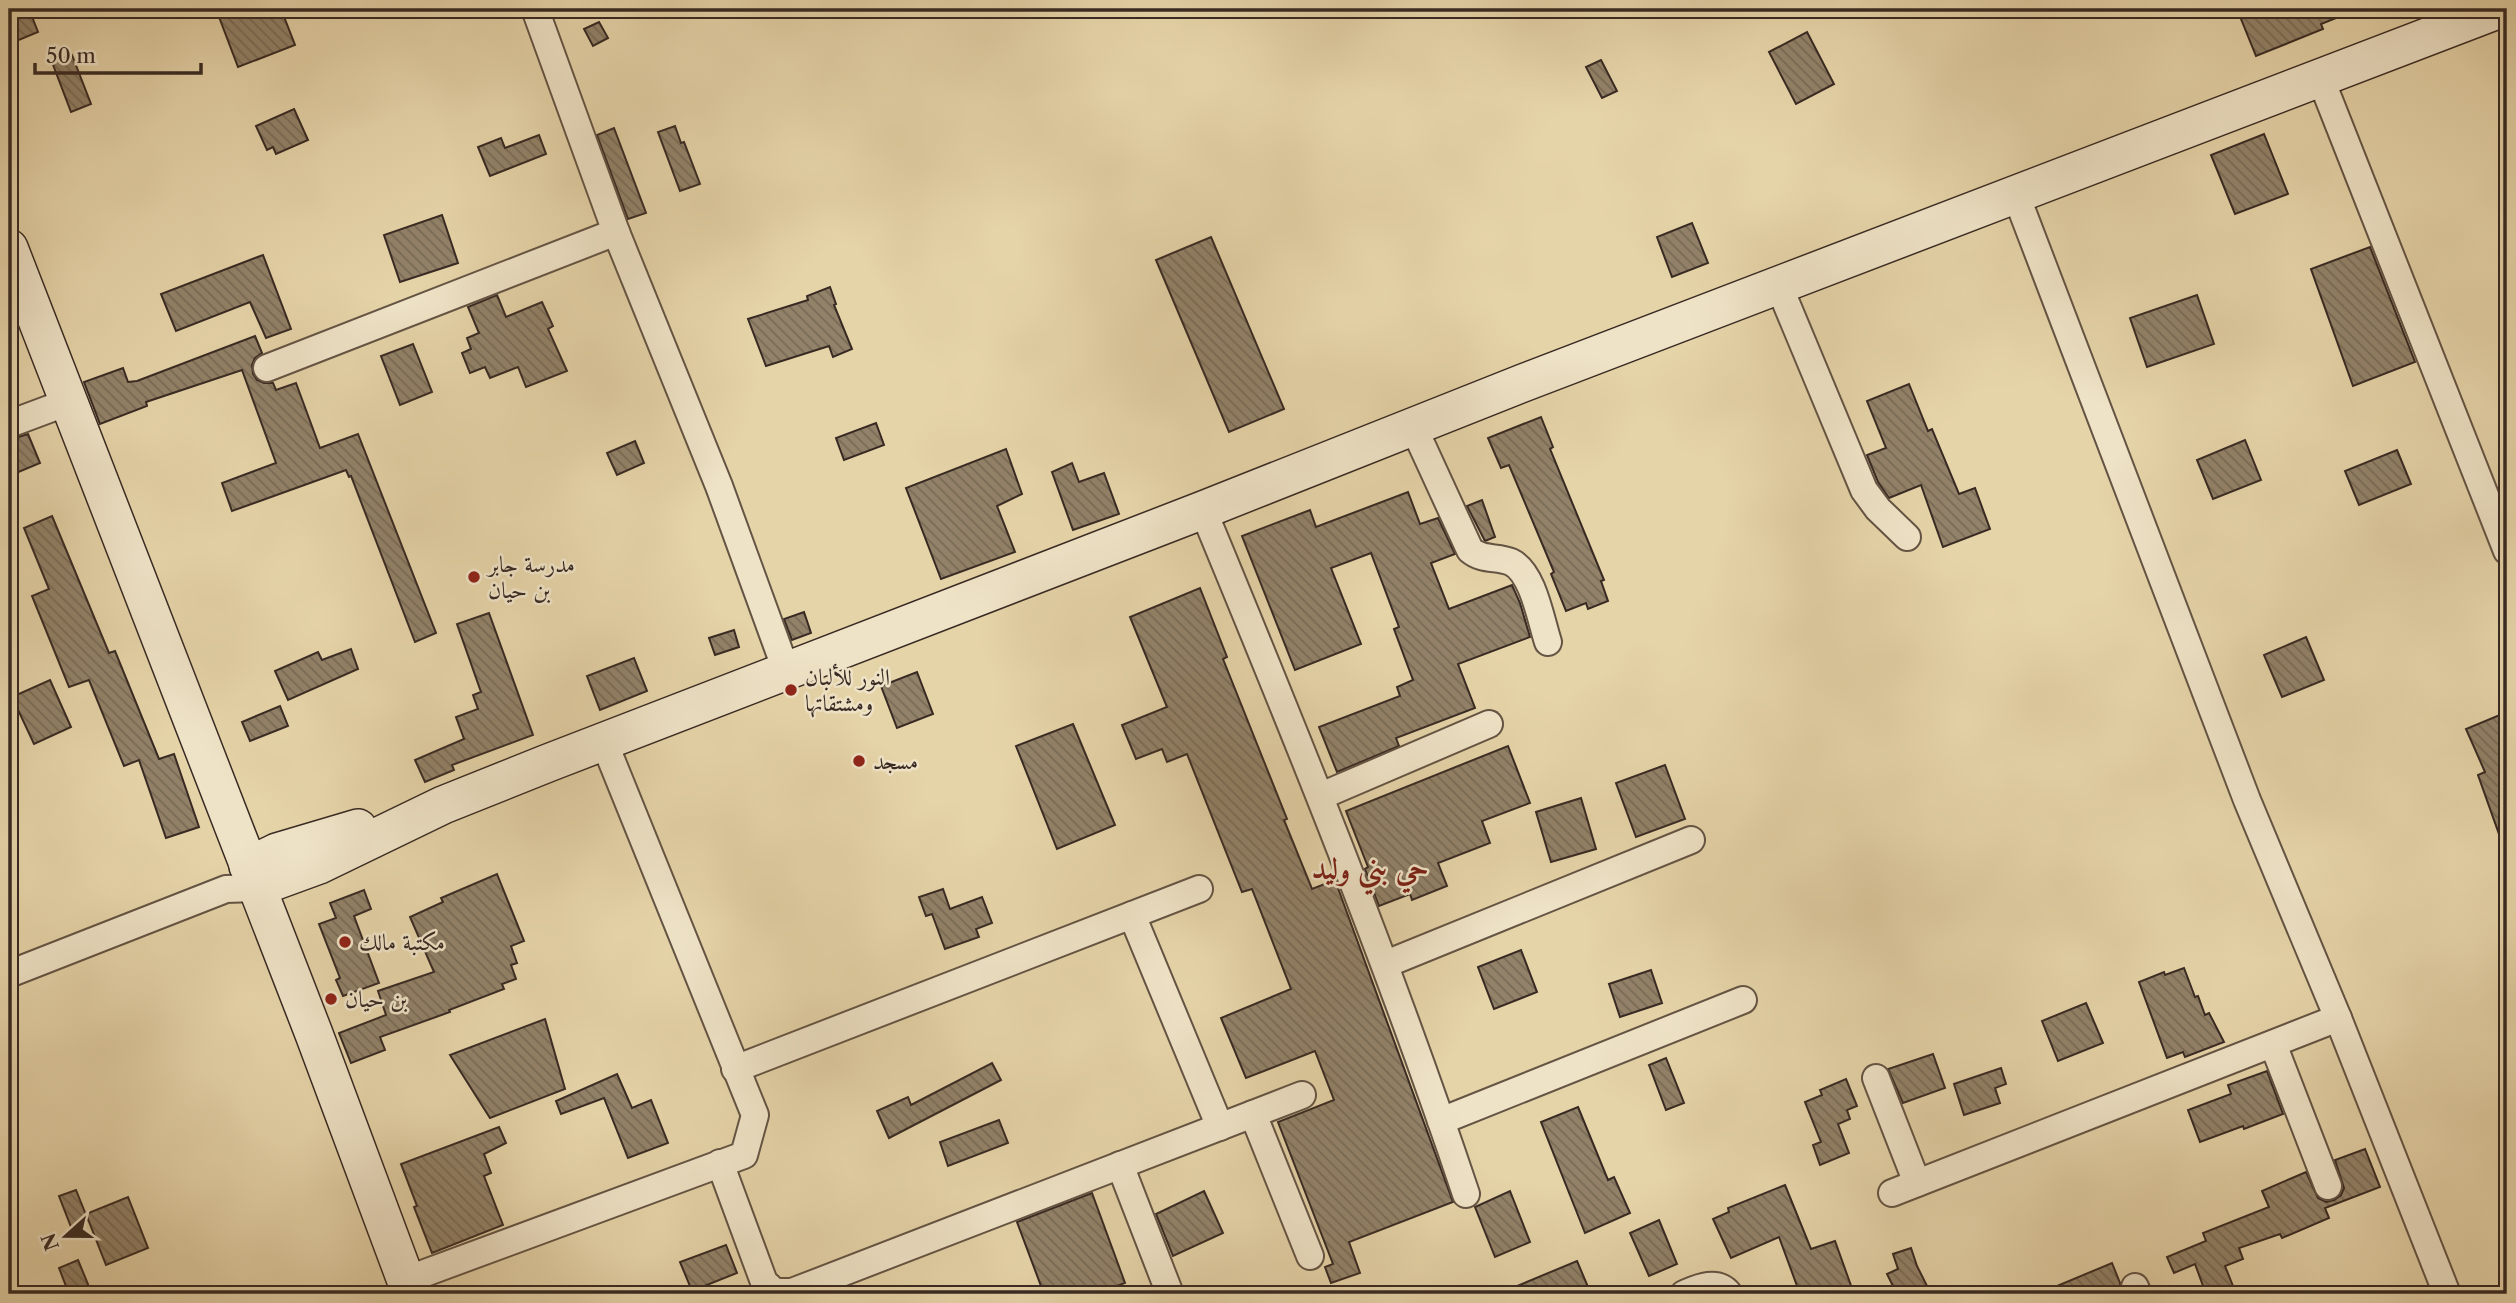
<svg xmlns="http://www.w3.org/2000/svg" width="2516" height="1303" viewBox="0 0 2516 1303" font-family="'Libre Caslon Text',Amiri,serif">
  <defs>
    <pattern id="building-back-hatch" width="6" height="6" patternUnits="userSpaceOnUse" patternTransform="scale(1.75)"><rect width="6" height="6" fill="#928269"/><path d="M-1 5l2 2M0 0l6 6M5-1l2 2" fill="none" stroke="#786b56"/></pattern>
  </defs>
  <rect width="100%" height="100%" fill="#e6d4a9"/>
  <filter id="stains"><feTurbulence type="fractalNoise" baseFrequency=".00286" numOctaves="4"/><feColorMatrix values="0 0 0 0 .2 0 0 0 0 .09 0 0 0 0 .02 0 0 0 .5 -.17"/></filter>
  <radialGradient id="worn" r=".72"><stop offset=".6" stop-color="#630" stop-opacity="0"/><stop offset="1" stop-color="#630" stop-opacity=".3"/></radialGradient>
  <!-- building -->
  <g fill="url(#building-back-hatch)" stroke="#382a23" stroke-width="2">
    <path d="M21 9H29L38 32 14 42 9 30V14Z"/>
    <path d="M216 9H281L295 45 238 67Z"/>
    <path d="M2237 9H2356V10L2321 24 2323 29 2256 56Z"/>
    <path d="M599 22 608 38 593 46 584 29Z"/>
    <path d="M1807 32 1834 84 1796 104 1769 52Z"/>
    <path d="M72 55 91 104 71 112 52 62Z"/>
    <path d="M1601 60 1617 91 1602 98 1586 67Z"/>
    <path d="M294 109 308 140 276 154 273 147 267 150 256 126Z"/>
    <path d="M675 126 681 143 684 142 700 184 680 191 658 132Z"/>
    <path d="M614 128 646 213 628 219 597 135Z"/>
    <path d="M2264 134 2288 194 2235 214 2211 155Z"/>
    <path d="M539 135 546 154 490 176 478 147 501 138 505 148Z"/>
    <path d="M442 215 458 263 400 282 384 235Z"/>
    <path d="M1692 223 1708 263 1672 277 1657 237Z"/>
    <path d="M1211 237 1284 409 1229 432 1156 260Z"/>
    <path d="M2370 247 2415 362 2353 386 2311 269Z"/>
    <path d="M263 255 291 329 266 338 250 302 176 331 161 294Z"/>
    <path d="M830 287 836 304 834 305 852 349 833 357 829 346 766 366 748 319 808 300 807 296Z"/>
    <path d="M497 295 506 317 542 302 553 326 548 329 567 371 526 387 518 367 490 378 485 367 470 373 462 353 471 349 467 338 479 333 468 307Z"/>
    <path d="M2197 295 2214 344 2147 367 2130 318Z"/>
    <path d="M255 336 262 353 255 358 252 365 253 374 257 380 264 383H273L276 390 296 383 320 448 358 434 436 633 415 642 351 476 349 477 346 470 232 511 222 483 276 463 242 370 146 402 147 406 100 424 84 382 123 368 128 382 137 381Z"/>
    <path d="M413 344 432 392 400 405 381 356Z"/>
    <path d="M1909 384 1928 431 1932 429 1959 494 1975 488 1990 529 1943 547 1921 485 1889 498 1878 482 1867 455 1886 448 1867 401Z"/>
    <path d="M1541 417 1553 447 1550 449 1604 580 1601 581 1608 601 1588 609 1586 603 1566 611 1551 574 1554 572 1509 465 1501 468 1488 438Z"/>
    <path d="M876 423 884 445 844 460 836 438Z"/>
    <path d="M28 434 40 463 9 476V440Z"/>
    <path d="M2245 440 2261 480 2213 499 2197 460Z"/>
    <path d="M635 441 644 463 617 475 607 453Z"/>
    <path d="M1006 449 1022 494 997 506 1015 552 941 579 906 488Z"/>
    <path d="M2397 450 2411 484 2359 505 2345 471Z"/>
    <path d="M1072 463 1079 482 1104 473 1119 514 1073 530 1052 472Z"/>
    <path d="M1408 492 1420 524 1438 518 1455 554 1431 563 1449 609 1512 585 1520 603 1530 637 1458 664 1475 708 1396 738 1399 746 1337 772 1319 727 1400 696 1397 687 1413 680 1394 629 1399 627 1371 553 1331 568 1361 644 1295 670 1242 536 1310 510 1316 527Z"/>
    <path d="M1482 500 1495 537 1485 541 1467 506Z"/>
    <path d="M52 516 109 653 115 651 159 759 174 754 199 827 166 838 139 760 124 766 89 680 69 687 32 596 49 589 24 528Z"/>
    <path d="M1200 588 1227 657 1223 659 1287 819 1284 820 1312 889 1335 880 1453 1202 1349 1242 1360 1273 1331 1283 1325 1267 1333 1264 1278 1122 1334 1100 1315 1051 1246 1078 1221 1018 1291 989 1252 889 1242 892 1187 754 1167 762 1162 749 1136 759 1122 725 1167 707 1130 617Z"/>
    <path d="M804 612 811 633 792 640 784 619Z"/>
    <path d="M489 613 533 735 452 765 454 770 425 782 415 760 464 739 456 717 478 709 473 695 481 692 457 624Z"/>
    <path d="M734 630 739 647 715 655 709 638Z"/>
    <path d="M2306 637 2324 680 2282 697 2264 655Z"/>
    <path d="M351 649 358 669 288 700 275 671 318 652 322 660Z"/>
    <path d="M634 658 647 691 600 710 587 676Z"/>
    <path d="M917 672 933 714 897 728 881 686Z"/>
    <path d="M50 680 71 727 34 744 12 697Z"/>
    <path d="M280 706 288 726 250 741 242 722Z"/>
    <path d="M2507 712V851H2505L2478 775 2485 772 2466 729Z"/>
    <path d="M1073 724 1115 825 1057 849 1016 746Z"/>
    <path d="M1508 746 1530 803 1482 821 1490 843 1438 863 1447 886 1412 900 1410 894 1379 906 1365 869 1368 867 1346 811Z"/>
    <path d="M1665 765 1685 819 1636 837 1616 783Z"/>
    <path d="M1581 798 1596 849 1551 862 1536 812Z"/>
    <path d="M497 874 524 941 511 946 517 963 511 965 516 979 502 984 504 989 449 1010 450 1012 380 1037 385 1050 351 1063 339 1033 386 1015 378 991 434 972 410 917 443 902 441 898Z"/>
    <path d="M943 889 950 909 982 897 992 923 976 929 979 937 945 949 932 914 926 916 919 897Z"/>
    <path d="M364 890 371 909 354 916 379 983 343 996 336 980 340 978 319 924 336 918 330 903Z"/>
    <path d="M1521 950 1537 992 1494 1009 1478 967Z"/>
    <path d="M2184 968 2195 997 2198 996 2205 1015 2209 1013 2224 1042 2185 1057 2183 1052 2167 1058 2139 982 2164 972 2165 975Z"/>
    <path d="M1651 970 1662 1003 1620 1017 1609 984Z"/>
    <path d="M2086 1003 2103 1043 2058 1061 2042 1021Z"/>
    <path d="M545 1019 565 1089 490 1118 450 1055Z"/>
    <path d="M1933 1054 1945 1088 1903 1103 1888 1069Z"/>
    <path d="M1666 1058 1684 1103 1666 1110 1649 1065Z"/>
    <path d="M992 1063 1001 1080 889 1138 877 1111 908 1097 911 1105Z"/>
    <path d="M2001 1068 2006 1084 1995 1088 2000 1103 1964 1115 1954 1084Z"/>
    <path d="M2267 1071 2283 1114 2244 1129 2243 1126 2200 1142 2188 1110 2231 1094 2228 1085Z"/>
    <path d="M617 1074 632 1108 651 1100 668 1143 628 1158 604 1098 561 1114 556 1101Z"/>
    <path d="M1846 1079 1857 1106 1847 1110 1850 1119 1838 1124 1849 1153 1820 1165 1813 1145 1821 1142 1805 1102 1822 1095 1820 1090Z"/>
    <path d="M1578 1107 1608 1180 1614 1177 1630 1213 1585 1233 1541 1122Z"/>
    <path d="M999 1120 1008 1143 948 1166 940 1142Z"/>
    <path d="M499 1127 506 1143 484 1154 491 1173 484 1176 503 1225 432 1253 414 1207 417 1206 401 1164Z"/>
    <path d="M2365 1149 2380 1187 2325 1208 2329 1218 2282 1238 2280 1234 2239 1248 2243 1259 2225 1266 2233 1286 2206 1294 2195 1264 2174 1273 2167 1257 2206 1241 2203 1233 2269 1207 2262 1191 2306 1172 2318 1198 2326 1202 2334 1200 2341 1195 2344 1188 2335 1160Z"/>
    <path d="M1785 1185 1811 1249 1835 1241 1854 1294H1800L1779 1237 1731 1258 1713 1219 1729 1212 1728 1208Z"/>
    <path d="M76 1190 88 1220 71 1227 59 1196Z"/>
    <path d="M1204 1191 1223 1233 1173 1256 1156 1214Z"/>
    <path d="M1510 1191 1530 1242 1495 1257 1475 1207Z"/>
    <path d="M1092 1193 1125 1283 1095 1294H1044L1017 1222Z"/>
    <path d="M128 1197 148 1248 106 1265 86 1214Z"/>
    <path d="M1659 1220 1677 1264 1649 1276 1630 1233Z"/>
    <path d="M726 1245 737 1273 692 1291 680 1262Z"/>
    <path d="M1911 1248 1917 1266 1931 1294H1897L1887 1274 1898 1269 1893 1254Z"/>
    <path d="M78 1260 92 1294H69L59 1268Z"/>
    <path d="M1577 1261 1591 1294H1498Z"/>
    <path d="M2112 1263 2120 1283 2121 1294H2038Z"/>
  </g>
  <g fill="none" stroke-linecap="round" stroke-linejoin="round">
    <defs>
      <g id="minor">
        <path d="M535 9 616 232 719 486 786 670"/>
        <path d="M2320 77 2507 551"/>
        <path d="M2016 195 2247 800 2338 1018 2447 1294"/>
        <path d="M1779 286 1864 490 1878 509 1907 537"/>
        <path d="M267 368 616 232"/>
        <path d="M9 424 68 402"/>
        <path d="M1413 426 1470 550C1483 561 1497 556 1511 562 1533 572 1541 621 1548 642"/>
        <path d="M1203 510C1297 737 1388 961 1466 1194"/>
        <path d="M1321 796 1489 724"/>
        <path d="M1132 915 1220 1127"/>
        <path d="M1386 964 1691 840"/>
        <path d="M9 974 226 889 256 888"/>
        <path d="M2273 1044 2328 1186"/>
        <path d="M735 1069 1199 889"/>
        <path d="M1876 1078 1917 1183"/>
        <path d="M1253 1114 1310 1256"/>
        <path d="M1441 1121 1743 1000"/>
        <path d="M720 1163 764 1282 775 1292H792L1302 1095"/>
        <path d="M1120 1165 1170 1294"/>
        <path d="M1892 1193 2338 1018"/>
        <path d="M406 1280 744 1155 755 1115 604 742"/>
        <path d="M2135 1287 2138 1294"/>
        <path d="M1684 1294C1698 1288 1717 1279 1729 1294"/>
      </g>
      <g id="secondary">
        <path d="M9 248 314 1034 411 1294"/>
        <path d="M248 866 277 852 358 828"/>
        <path d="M256 888 319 865 443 805 548 763 1203 510 1523 383 2500 9"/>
      </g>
    </defs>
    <!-- minor casing -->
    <use href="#minor" stroke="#645444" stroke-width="30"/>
    <!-- secondary casing -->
    <use href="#secondary" stroke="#382a23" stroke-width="40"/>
    <!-- minor -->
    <use href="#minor" stroke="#efe3c7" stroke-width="26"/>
    <!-- secondary -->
    <use href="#secondary" stroke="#efe3c7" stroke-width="37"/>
  </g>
  <!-- markers -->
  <g fill="#8f2418" stroke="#efe3c7" stroke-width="2.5">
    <circle cx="474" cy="577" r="7"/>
    <circle cx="791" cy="690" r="7"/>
    <circle cx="859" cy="761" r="7"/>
    <circle cx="345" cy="942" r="7"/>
    <circle cx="331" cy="999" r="7"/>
  </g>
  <g text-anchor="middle" stroke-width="5" stroke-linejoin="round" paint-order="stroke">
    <!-- poi labels -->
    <g font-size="23" fill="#382a23" stroke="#efe3c7" text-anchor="start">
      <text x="488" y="572">مدرسة جابر<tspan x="488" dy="26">بن حيان</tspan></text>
      <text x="805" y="685">النور للألبان<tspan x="805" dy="26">ومشتقاتها</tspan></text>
      <text x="873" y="769">مسجد</text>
      <text x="359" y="950">مكتبة مالك</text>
      <text x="345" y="1007">بن حيان</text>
    </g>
    <!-- district labels -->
    <g font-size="30" font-weight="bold" fill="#7a1f14" stroke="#efe3c7">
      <text x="1370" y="879">حي بني وليد</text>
    </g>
  </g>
  <!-- margin -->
  <rect width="2516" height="1303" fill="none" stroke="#e6d4a9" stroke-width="35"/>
  <rect x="10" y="10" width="2495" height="1282" fill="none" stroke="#382a23" stroke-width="3.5"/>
  <rect x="18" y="18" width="2481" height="1268" fill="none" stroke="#382a23" stroke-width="2"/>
  <!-- north arrow -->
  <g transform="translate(66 1236) rotate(249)" stroke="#efe3c7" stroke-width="5" paint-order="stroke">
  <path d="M0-5L12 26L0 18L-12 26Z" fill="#382a23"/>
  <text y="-10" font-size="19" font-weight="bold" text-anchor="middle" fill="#382a23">N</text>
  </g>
  <!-- scale -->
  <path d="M35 63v10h166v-10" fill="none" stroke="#382a23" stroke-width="3.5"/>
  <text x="46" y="63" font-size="21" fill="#382a23" stroke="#efe3c7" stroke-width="5" paint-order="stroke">50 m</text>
  <rect width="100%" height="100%" filter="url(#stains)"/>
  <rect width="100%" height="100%" fill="url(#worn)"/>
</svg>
